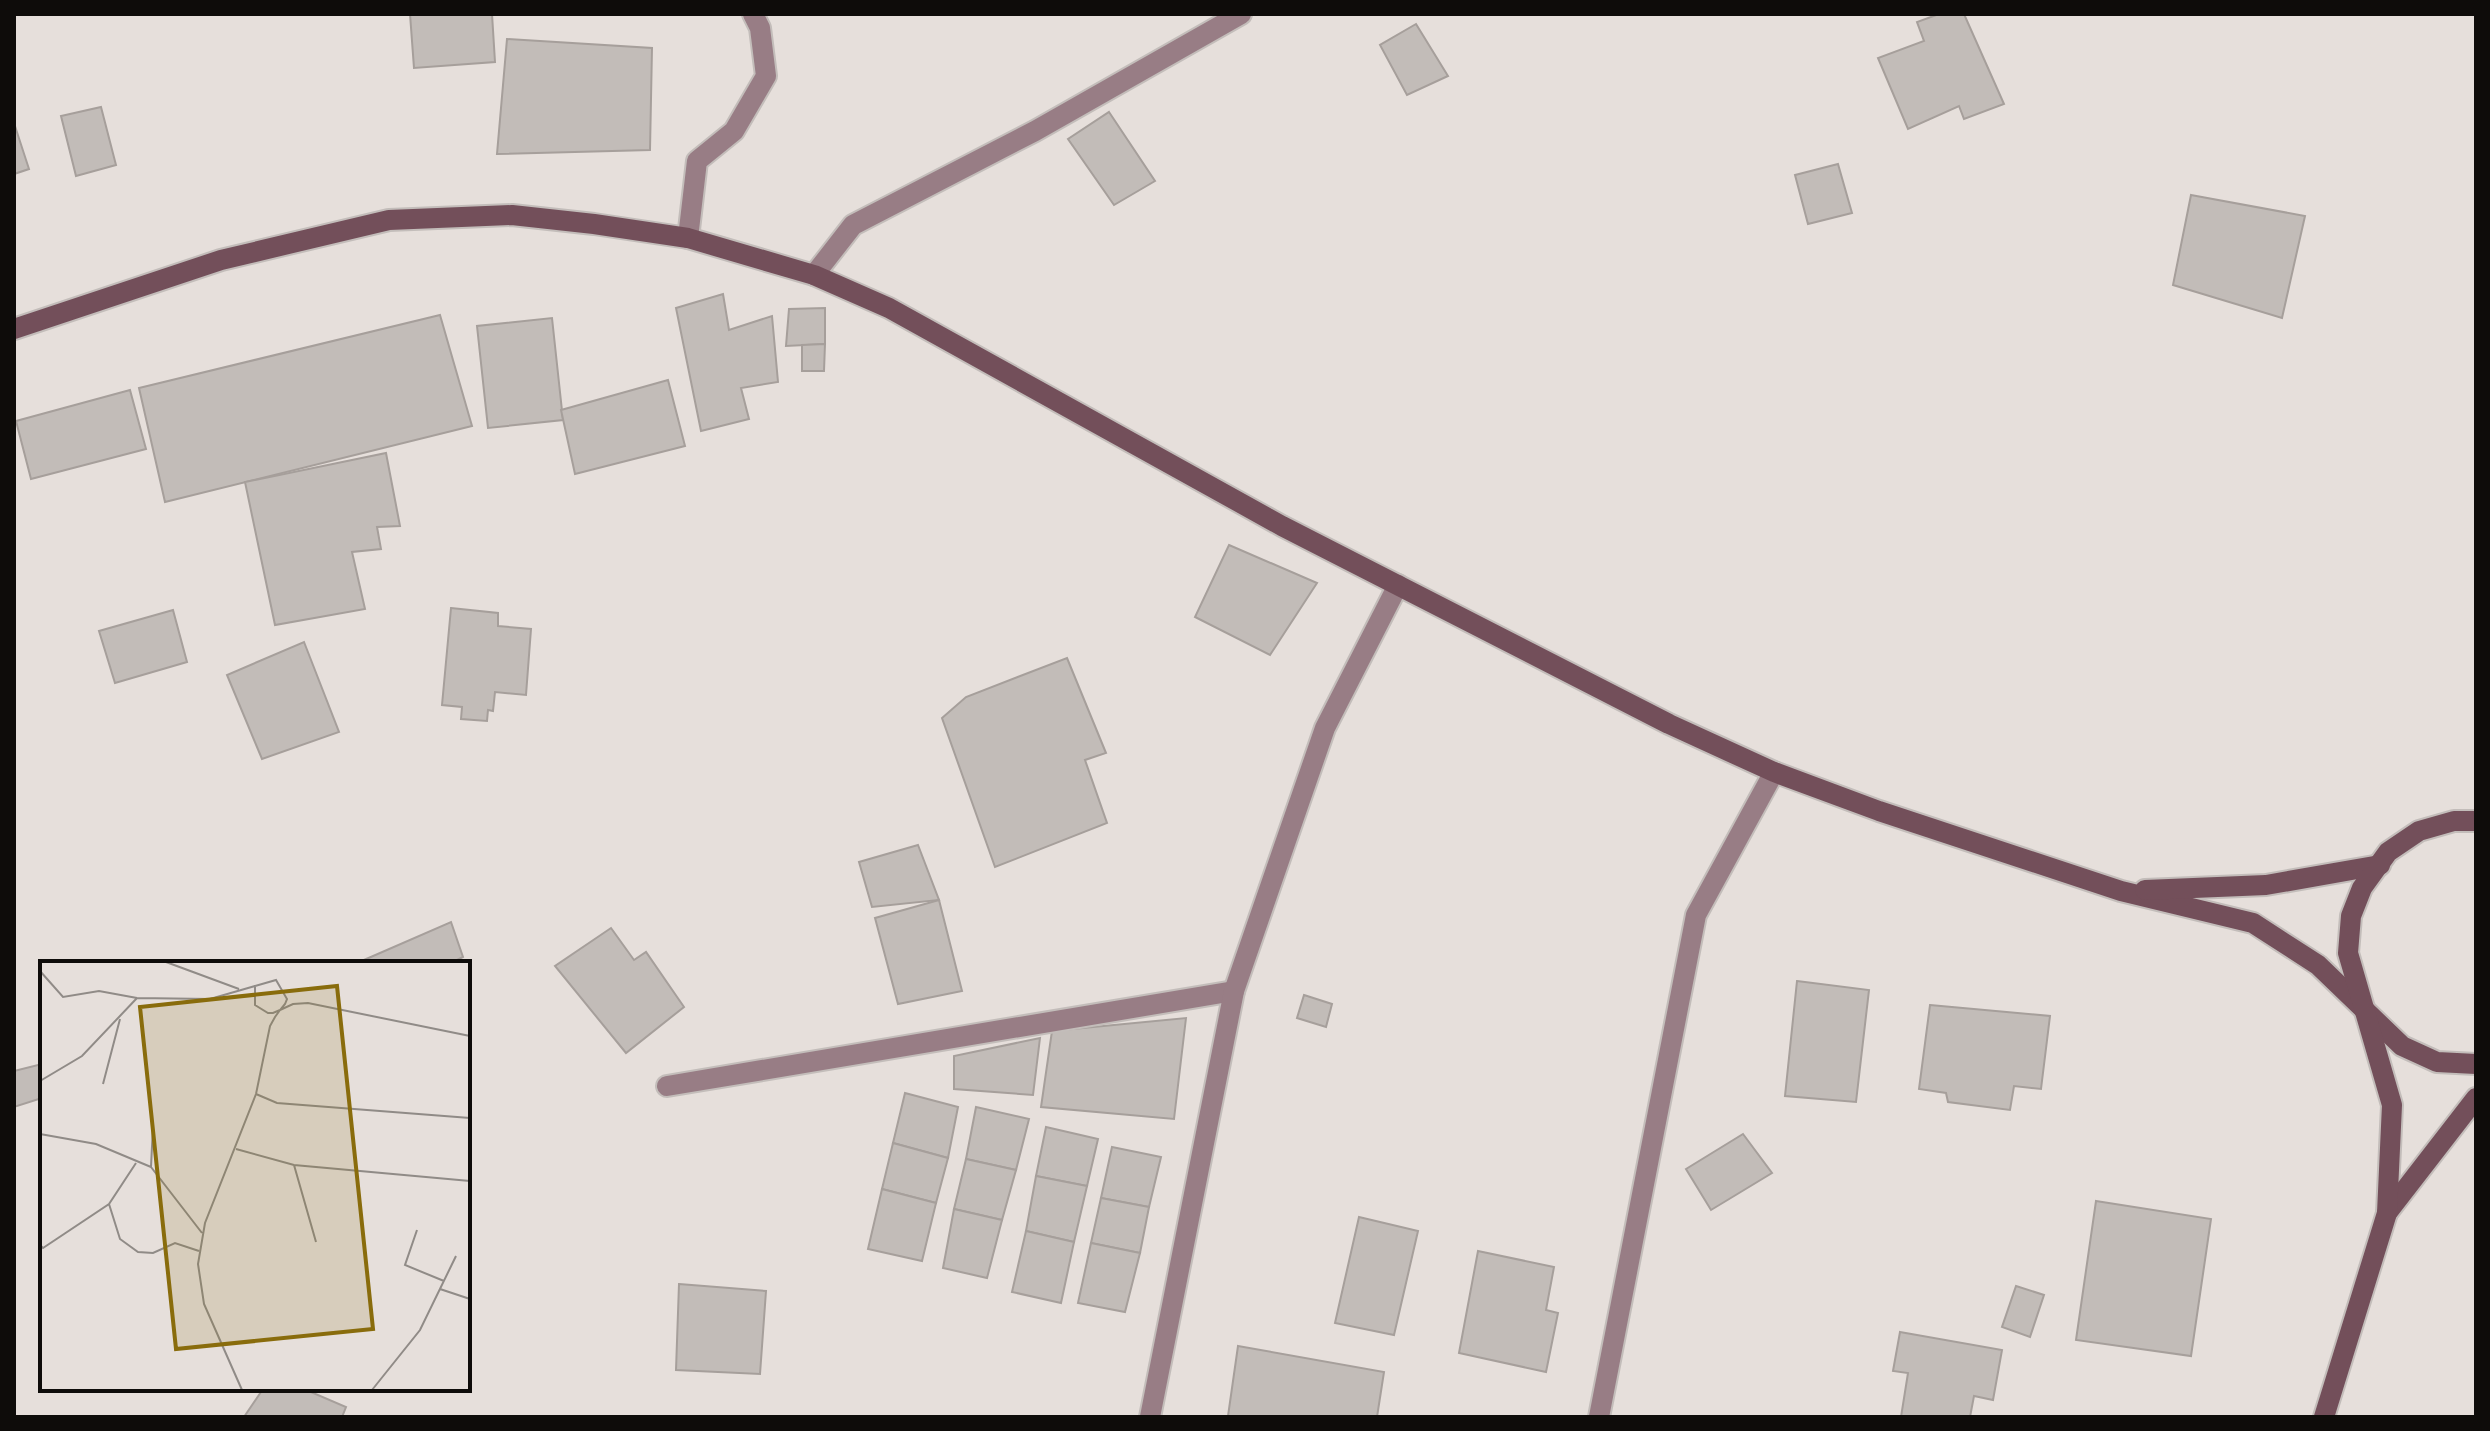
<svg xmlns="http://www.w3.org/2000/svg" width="2490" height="1431" viewBox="0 0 2490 1431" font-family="Overpass,sans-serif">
  <rect width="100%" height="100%" fill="#e6dfdb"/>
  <!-- building -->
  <g fill="#c2bcb8" stroke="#a69f9b" stroke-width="2">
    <path d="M410 14H492L495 62 414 68Z"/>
    <path d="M1939 14H1964L2004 104 1964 119 1959 106 1908 129 1878 58 1924 41 1917 22Z"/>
    <path d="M1416 24 1448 76 1407 95 1380 45Z"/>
    <path d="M507 39 652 48 650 150 497 154Z"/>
    <path d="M101 107 116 165 76 176 61 116Z"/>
    <path d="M1109 112 1155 181 1114 205 1068 139Z"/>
    <path d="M14 123 29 169 14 174Z"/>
    <path d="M1838 164 1852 213 1808 224 1795 175Z"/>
    <path d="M2191 195 2305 216 2282 318 2173 285Z"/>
    <path d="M723 294 729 330 772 316 778 382 741 388 749 419 701 431 676 308Z"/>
    <path d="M825 308V344L786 346 789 309Z"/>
    <path d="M440 315 472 426 165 502 139 388Z"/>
    <path d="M552 318 563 420 488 428 477 326Z"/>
    <path d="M825 344 824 371H802V345Z"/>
    <path d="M668 380 685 446 575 474 561 410Z"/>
    <path d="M130 390 146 449 31 479 16 421Z"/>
    <path d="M386 453 400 526 377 527 381 549 352 552 365 609 275 625 245 482Z"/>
    <path d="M1229 545 1317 583 1270 655 1195 617Z"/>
    <path d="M451 608 498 613V626L531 629 526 695 495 692 493 711 488 710 487 721 461 719 462 707 442 705Z"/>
    <path d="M173 610 187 662 115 683 99 631Z"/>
    <path d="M304 642 339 732 262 759 227 675Z"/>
    <path d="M1067 658 1106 753 1085 760 1107 823 995 867 942 718 966 697Z"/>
    <path d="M918 845 939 900 872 907 859 862Z"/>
    <path d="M939 900 962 991 898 1004 875 918Z"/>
    <path d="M451 922 463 957 451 963H357Z"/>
    <path d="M611 928 634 960 646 952 684 1007 626 1053 555 966Z"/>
    <path d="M1797 981 1869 990 1856 1102 1785 1096Z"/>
    <path d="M1304 995 1332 1004 1326 1027 1297 1018Z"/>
    <path d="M1930 1005 2050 1016 2041 1089 2014 1086 2010 1110 1948 1102 1946 1093 1919 1089Z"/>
    <path d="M1186 1018 1174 1119 1041 1107 1052 1031Z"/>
    <path d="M1040 1038 1033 1095 954 1089V1056Z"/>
    <path d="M42 1064V1098L14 1107V1071Z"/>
    <path d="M905 1093 958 1107 948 1158 893 1143Z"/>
    <path d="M976 1107 1029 1119 1016 1170 966 1159Z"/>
    <path d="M1046 1127 1098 1139 1087 1186 1036 1176Z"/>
    <path d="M1743 1134 1772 1173 1711 1210 1686 1169Z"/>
    <path d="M893 1143 948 1158 936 1203 882 1189Z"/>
    <path d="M1112 1147 1161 1157 1149 1207 1101 1198Z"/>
    <path d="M966 1159 1016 1170 1002 1220 954 1209Z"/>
    <path d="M1036 1176 1087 1186 1074 1242 1026 1231Z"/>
    <path d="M882 1189 936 1203 922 1261 868 1249Z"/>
    <path d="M1101 1198 1149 1207 1140 1253 1091 1243Z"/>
    <path d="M2096 1201 2211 1219 2191 1356 2076 1340Z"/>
    <path d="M954 1209 1002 1220 987 1278 943 1268Z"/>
    <path d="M1359 1217 1418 1231 1394 1335 1335 1323Z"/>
    <path d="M1026 1231 1074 1242 1061 1303 1012 1292Z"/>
    <path d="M1091 1243 1140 1253 1125 1312 1078 1303Z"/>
    <path d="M1478 1251 1554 1267 1546 1310 1558 1313 1546 1372 1459 1353Z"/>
    <path d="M679 1284 766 1291 760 1374 676 1370Z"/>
    <path d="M2016 1286 2044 1295 2030 1337 2002 1327Z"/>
    <path d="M1900 1332 2002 1350 1993 1400 1974 1396 1970 1417H1901L1908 1373 1893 1371Z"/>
    <path d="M1238 1346 1384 1372 1377 1417 1228 1416Z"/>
    <path d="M263 1389H304L346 1407 342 1417H244Z"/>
  </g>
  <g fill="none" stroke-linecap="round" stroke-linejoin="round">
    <defs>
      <g id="street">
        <path d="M688 238 697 161 734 131 766 76 760 28 753 14"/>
        <path d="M814 275 853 225 1035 131 1241 14"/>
        <path d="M667 1086 1234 991"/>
        <path d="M1150 1417 1234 991 1325 728 1398 585"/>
        <path d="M1599 1417 1696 915 1774 772"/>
      </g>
      <g id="secondary">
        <path d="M14 329 221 260 389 220 512 215 594 224 688 238 814 275 889 308 1282 526 1669 724 1774 772 1879 811 2121 891 2253 923 2318 965 2402 1046 2437 1062 2476 1064"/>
        <path d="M2145 890 2266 885 2380 865"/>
        <path d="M2387 1213 2476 1098"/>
        <path d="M2324 1417 2387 1213 2392 1105 2348 953 2351 916 2362 888 2388 852 2419 831 2454 821H2476"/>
      </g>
    </defs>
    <!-- street casing -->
    <use href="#street" stroke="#c3bdba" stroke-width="24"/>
    <!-- secondary casing -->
    <use href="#secondary" stroke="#c3bdba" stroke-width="24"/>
    <!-- street -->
    <use href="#street" stroke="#987d85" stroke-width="20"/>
    <!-- secondary -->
    <use href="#secondary" stroke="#734f5a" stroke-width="20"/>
  </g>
  <!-- overview -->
  <g transform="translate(40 961)">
    <rect width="430" height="430" fill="#e6dfdb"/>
    <path fill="none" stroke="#908b87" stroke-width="2" d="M126 1 199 28M0 10 23 36 59 30 97 37 170 38 215 25M0 120 42 95 97 37M63 123 80 58M216 133 237 142 430 157M113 165 111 206 162 272M0 173 56 183 111 206M196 188 254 204 430 220M254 204 276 281M69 243 80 278 98 291 113 292 135 282 159 290M377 269 365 304 404 320M0 284 3 287 69 243 96 202M400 328 430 338M202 429 164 343 158 303 165 262 216 133 230 65 235 56 240 49 245 43 247 38 236 19 215 25V44L228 52H233L240 49 253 43 268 42 430 75M332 429 380 369 416 295"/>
    <path fill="#896c0c" fill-opacity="0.15" stroke="#896c0c" stroke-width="4" d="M297 25 333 368 136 388 100 46Z"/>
    <rect width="430" height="430" fill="none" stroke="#0e0c0a" stroke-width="4"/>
  </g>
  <!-- border -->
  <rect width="2490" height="1431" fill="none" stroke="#0e0c0a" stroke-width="32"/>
</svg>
